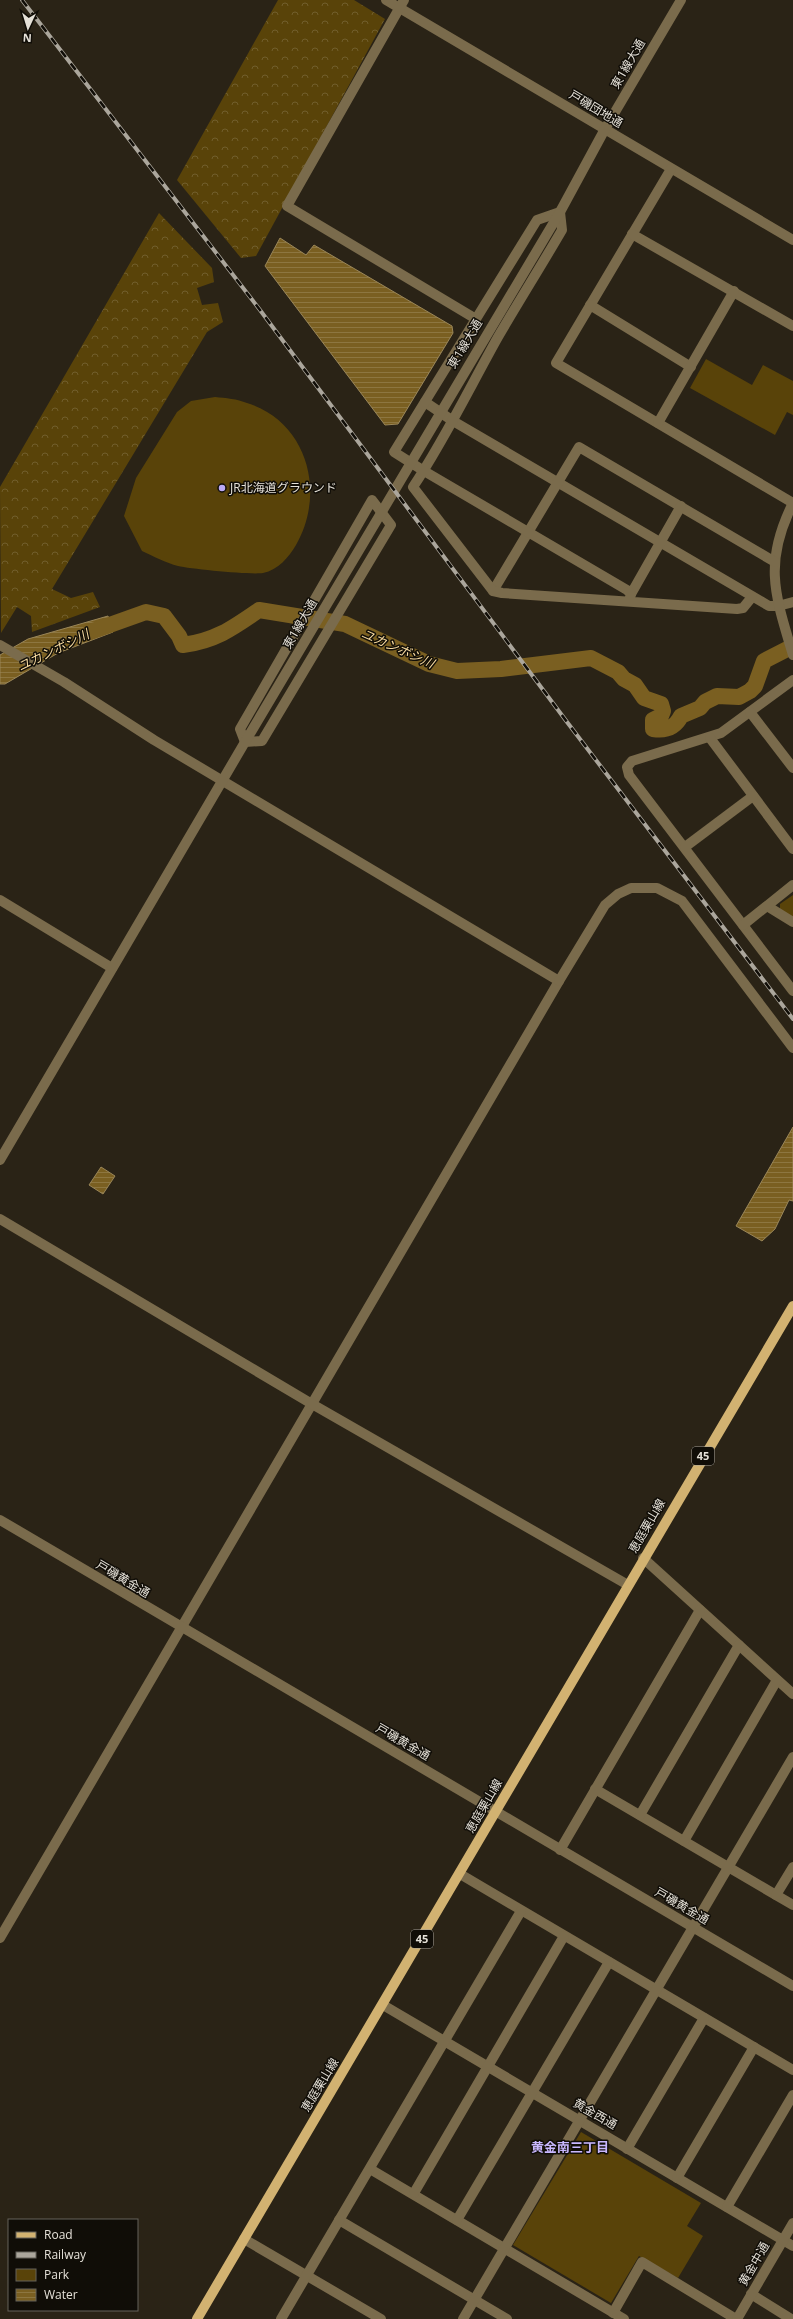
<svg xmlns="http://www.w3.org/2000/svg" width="793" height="2319" viewBox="0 0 793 2319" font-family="'Open Sans','Noto Sans JP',sans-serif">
  <defs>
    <pattern id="forest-crowns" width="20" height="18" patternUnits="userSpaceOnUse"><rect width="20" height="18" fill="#594309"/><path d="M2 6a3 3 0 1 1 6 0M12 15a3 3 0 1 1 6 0" fill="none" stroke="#715e2c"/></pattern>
    <pattern id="water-rules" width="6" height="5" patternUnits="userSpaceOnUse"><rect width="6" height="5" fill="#7a5f21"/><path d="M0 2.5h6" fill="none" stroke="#8d7640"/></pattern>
  </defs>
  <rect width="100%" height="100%" fill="#2a2316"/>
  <!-- forest -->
  <g fill="url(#forest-crowns)">
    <path d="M278 0H354L385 19 256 256 241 258 177 180Z"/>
    <path d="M159 213 212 268 214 282 197 288 202 305 218 303 223 322 207 332 52 589 71 598 93 592 100 607 32 632 31 616 17 607 1 633 0 487Z"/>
  </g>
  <!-- green -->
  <g fill="#594309">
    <path d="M706 359 752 385 763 365 793 381V415L787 412 775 435 690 388Z"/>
    <path d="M215 397C226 398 237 399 247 403 308 422 326 493 296 545 289 557 278 570 263 573 251 575 191 569 178 566 166 563 153 556 142 551L124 516 136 478 177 412 191 401Z"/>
    <path d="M793 895V917L780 909V904Z"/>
    <path d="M581 2132 701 2203 687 2226 703 2236 678 2278 639 2256 611 2303 513 2245Z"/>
  </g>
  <!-- water -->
  <g fill="url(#water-rules)" stroke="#9a8658">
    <path d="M280 238 306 255 314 245 452 326 453 333 398 424 385 425 265 266Z"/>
    <path d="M108 616 113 632 58 653 5 684H0V655L28 639Z"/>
    <path d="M793 1127V1201L789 1200 775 1229 762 1241 736 1226Z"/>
    <path d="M101 1167 115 1176 103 1194 89 1185Z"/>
  </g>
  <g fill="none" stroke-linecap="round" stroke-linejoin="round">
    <!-- river -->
    <path stroke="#7a5f21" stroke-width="16" d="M90 632 146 612 164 616 179 636 183 645C215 641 233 628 259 610L345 624 429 664 457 671 501 669 591 658 618 672 624 679 635 685 644 698 661 704 663 711 661 716 653 720V729C666 731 675 728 681 716L700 708 705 702 717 696 739 697 750 691 755 686 764 661 793 646"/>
    <!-- minor -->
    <g stroke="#7a6b4c" stroke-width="10">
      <path d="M386 0 793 240"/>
      <path d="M404 0 287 206 476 319"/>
      <path d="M671 169 556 363 793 503"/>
      <path d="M632 234 793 326"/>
      <path d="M590 305 691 367"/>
      <path d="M425 402 453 421 769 606H778L793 602"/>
      <path d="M658 423 734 291"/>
      <path d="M372 500 391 525 262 741 245 742 240 729Z"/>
      <path d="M793 503C763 563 775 595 793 655"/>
      <path d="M493 591 579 447 775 562"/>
      <path d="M631 594 681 506"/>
      <path d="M629 601 631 594 627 590 424 471 394 452 537 220 560 212 562 230C541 266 519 301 498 337 470 387 445 439 413 487L493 591 502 593 737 609 743 608 752 597"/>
      <path d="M0 645 64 682 154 740 559 981 0 1938"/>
      <path d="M793 680 721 733 632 761 627 767 629 775 793 991"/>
      <path d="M750 712 793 768"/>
      <path d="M710 738 793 849"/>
      <path d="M685 847 753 796"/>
      <path d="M0 900 112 968"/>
      <path d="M767 906 793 922"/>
      <path d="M743 925 793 885"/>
      <path d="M559 981 605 905 618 894 631 888H657L682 901 793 1048"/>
      <path d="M0 1160 245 742 560 212 605 129 681 0"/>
      <path d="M0 1219 312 1404 628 1585"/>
      <path d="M0 1520 793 1986"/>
      <path d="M643 1558 793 1694"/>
      <path d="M595 1789 793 1905"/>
      <path d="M640 1815 739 1645"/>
      <path d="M684 1841 777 1680"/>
      <path d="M560 1850 700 1610"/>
      <path d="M460 1874 793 2070"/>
      <path d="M776 1895 793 1867"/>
      <path d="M383 2005 793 2246"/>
      <path d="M627 2149 704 2018"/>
      <path d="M370 2169 624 2319"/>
      <path d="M677 2178 754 2047"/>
      <path d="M414 2193 564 1936"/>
      <path d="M727 2207 793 2095"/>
      <path d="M339 2220 507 2319"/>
      <path d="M457 2220 609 1962"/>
      <path d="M244 2239 381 2319"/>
      <path d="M751 2294 791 2319"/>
      <path d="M613 2313 642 2262 736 2319"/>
      <path d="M281 2319 521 1911"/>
      <path d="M463 2319 793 1757"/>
      <path d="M737 2319 793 2223"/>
    </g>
    <!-- major -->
    <path stroke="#d2b271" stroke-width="10" d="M197 2319 793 1306"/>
    <defs>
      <path id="rail" d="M22 0 260 310 567 722 793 1019"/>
    </defs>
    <!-- rail casing -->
    <use href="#rail" stroke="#aba69c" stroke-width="4"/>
    <!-- rail -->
    <use href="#rail" stroke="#100d07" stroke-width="2.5" stroke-dasharray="8" stroke-linecap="butt"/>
  </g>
  <!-- markers -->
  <circle fill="#bcaaf5" stroke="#100d07" stroke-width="1.5" cx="222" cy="488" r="4"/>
  <g text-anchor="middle" stroke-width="3" stroke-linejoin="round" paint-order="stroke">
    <!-- shield labels -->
    <g fill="#100d07" stroke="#a5a199" stroke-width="1">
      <rect x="692" y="1447" width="22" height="18" rx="3"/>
      <rect x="411" y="1930" width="22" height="18" rx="3"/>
    </g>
    <g font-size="11" font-weight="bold" fill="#e5e1d8">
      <text x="703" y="1460">45</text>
      <text x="422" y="1943">45</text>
    </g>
    <!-- street labels -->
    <g font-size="12" fill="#e5e1d8" stroke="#100d07">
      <text transform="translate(628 64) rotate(-60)" y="4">東1線大通</text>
      <text transform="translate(596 109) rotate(31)" y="4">戸磯団地通</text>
      <text transform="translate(465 344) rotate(-59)" y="4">東1線大通</text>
      <text transform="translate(300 624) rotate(-60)" y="4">東1線大通</text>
      <text transform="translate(647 1526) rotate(-60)" y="4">恵庭栗山線</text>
      <text transform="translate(123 1579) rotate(31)" y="4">戸磯黄金通</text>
      <text transform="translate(403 1742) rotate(30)" y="4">戸磯黄金通</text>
      <text transform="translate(484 1806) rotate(-60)" y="4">恵庭栗山線</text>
      <text transform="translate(682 1906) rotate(30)" y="4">戸磯黄金通</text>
      <text transform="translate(320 2085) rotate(-59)" y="4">恵庭栗山線</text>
      <text transform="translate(595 2114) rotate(30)" y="4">黄金西通</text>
      <text transform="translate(754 2264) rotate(-60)" y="4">黄金中通</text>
    </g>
    <!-- poi labels -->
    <g font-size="12" fill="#e5e1d8" stroke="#100d07" text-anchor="start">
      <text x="230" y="492">JR北海道グラウンド</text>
    </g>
    <!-- water labels -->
    <g font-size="13" font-style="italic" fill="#f8dba0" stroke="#100d07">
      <text transform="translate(398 648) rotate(24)" y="5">ユカンボシ川</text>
      <text transform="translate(53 650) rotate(-26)" y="5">ユカンボシ川</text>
    </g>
    <!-- neighbourhood labels -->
    <g font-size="13" font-weight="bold" fill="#c8b7fe" stroke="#100d07">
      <text x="570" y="2152">黄金南三丁目</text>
    </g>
  </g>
  <!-- legend -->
  <rect x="8" y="2219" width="130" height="92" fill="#100d07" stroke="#65625b"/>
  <rect x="16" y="2232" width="20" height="6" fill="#d2b271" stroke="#65625b"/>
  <text x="44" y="2239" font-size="12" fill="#e5e1d8">Road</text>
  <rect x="16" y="2252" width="20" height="6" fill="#aba69c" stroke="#65625b"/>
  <text x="44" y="2259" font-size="12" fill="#e5e1d8">Railway</text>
  <rect x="16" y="2269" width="20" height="12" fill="#594309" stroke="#65625b"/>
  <text x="44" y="2279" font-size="12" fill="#e5e1d8">Park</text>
  <rect x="16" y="2289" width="20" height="12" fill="url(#water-rules)" stroke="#65625b"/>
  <text x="44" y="2299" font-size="12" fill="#e5e1d8">Water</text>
  <!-- north arrow -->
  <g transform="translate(28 28) rotate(184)" stroke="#100d07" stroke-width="3" paint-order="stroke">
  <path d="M0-3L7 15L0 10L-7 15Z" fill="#e5e1d8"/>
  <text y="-6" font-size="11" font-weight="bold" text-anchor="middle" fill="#e5e1d8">N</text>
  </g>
</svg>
